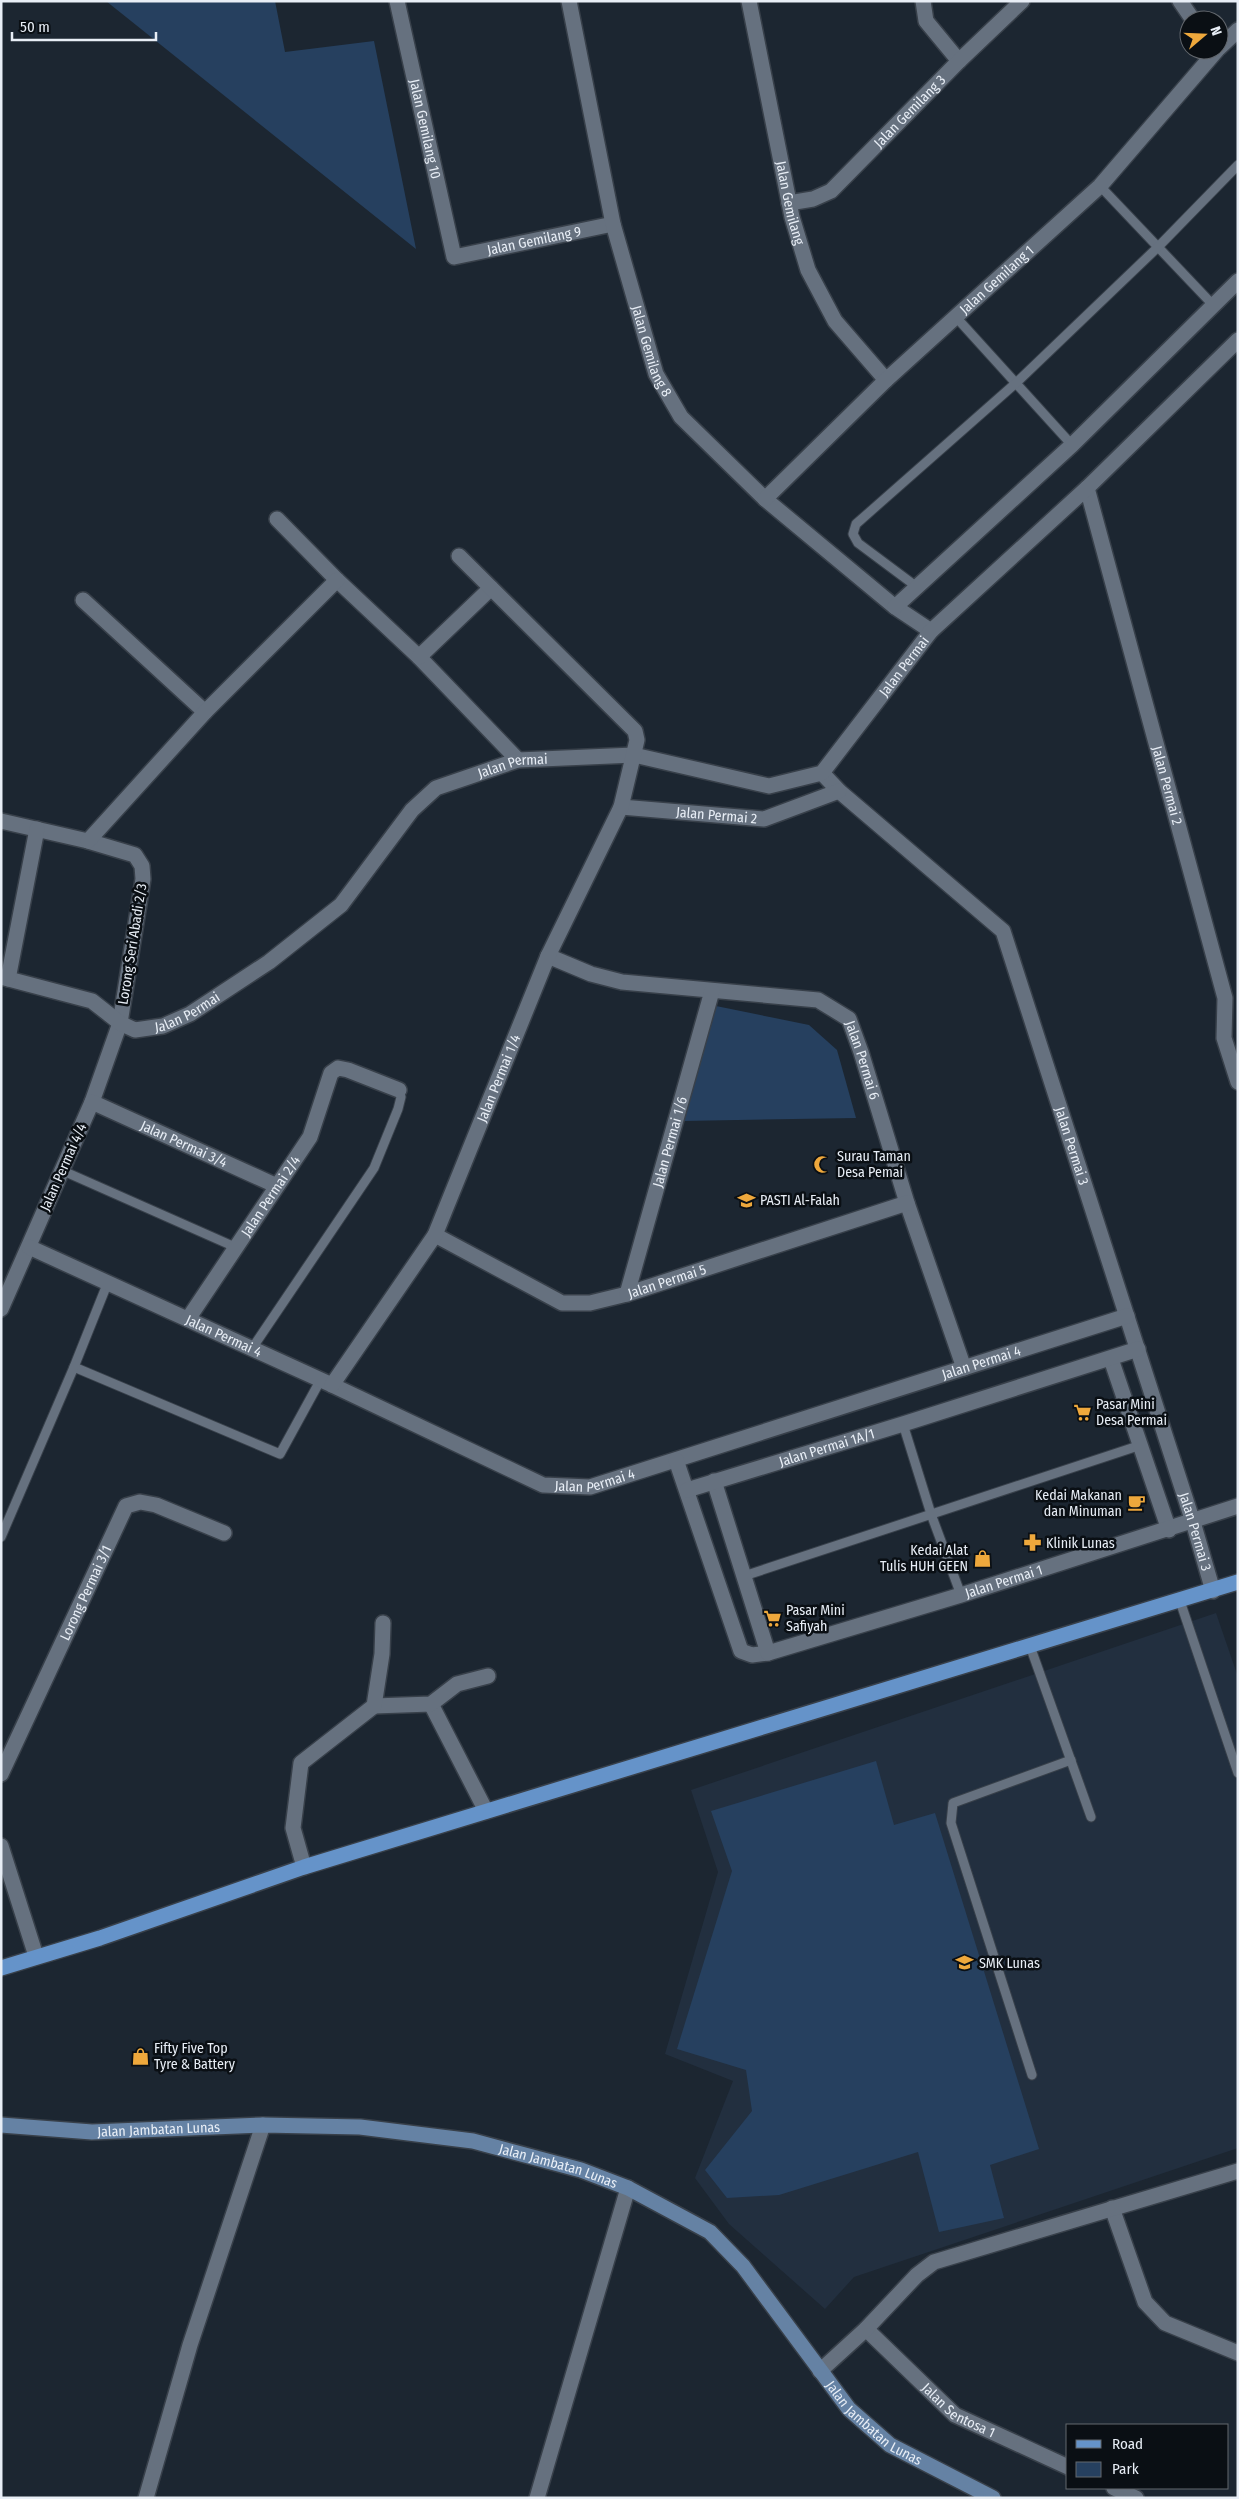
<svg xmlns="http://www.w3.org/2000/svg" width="1239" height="2499" viewBox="0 0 1239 2499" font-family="'Fira Sans Condensed',sans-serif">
  <rect width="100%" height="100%" fill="#1c2631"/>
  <!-- built -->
  <path fill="#222f3f" d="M1216 1613 1238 1677V2148L854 2277 825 2309 729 2224 695 2178 733 2081 665 2054 718 1872 691 1790Z"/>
  <!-- green -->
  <g fill="#26405f">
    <path d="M106 1H275L285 52 374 41 416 249Z"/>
    <path d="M716 1006 809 1025 837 1050 856 1118 682 1121Z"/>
    <path d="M876 1761 894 1825 935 1813 1039 2149 990 2165 1004 2218 939 2232 918 2152 779 2195 727 2198 705 2170 752 2111 746 2070 677 2049 732 1871 711 1811Z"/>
  </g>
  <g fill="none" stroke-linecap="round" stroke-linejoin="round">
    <defs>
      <g id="lane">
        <path d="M1100 186 1214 306"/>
        <path d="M955 316 1072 445"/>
        <path d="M917 587 858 543 853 534 856 524 1016 383 1158 247 1238 165"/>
        <path d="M61 1170 235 1247"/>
        <path d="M251 1350 374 1168 398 1109 401 1097 399 1090"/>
        <path d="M74 1367 280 1454 320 1381"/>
        <path d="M903 1424 931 1514 961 1595"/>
        <path d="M1 1537 74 1367 108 1282"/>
        <path d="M744 1576 1141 1445"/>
        <path d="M1180 1601 1238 1773"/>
        <path d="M1030 1646 1091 1817"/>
        <path d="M1032 2075 951 1823 953 1803 1071 1760"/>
      </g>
      <g id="street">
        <path id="s1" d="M397 1 454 257 613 224"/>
        <path id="s2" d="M569 1 613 224 656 374 681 417 765 499 895 607 931 631"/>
        <path id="s3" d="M749 1 792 217 808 270 835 321 886 380"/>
        <path d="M923 1 926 21 959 61"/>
        <path d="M1180 1 1193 20"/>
        <path d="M1219 48 1238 30"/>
        <path id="s4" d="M789 203 813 199 831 191 959 61 1022 1"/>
        <path id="s5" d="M1087 488 1225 998 1224 1038 1238 1082"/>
        <path id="s6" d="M765 499 886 380 1100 186 1217 50"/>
        <path d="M277 519 337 580 419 657 518 760"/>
        <path d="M83 600 205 712"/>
        <path d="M895 607 1072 445 1238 281"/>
        <path d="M419 657 491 588"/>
        <path id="s7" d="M822 773 839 791 1003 931 1193 1522 1213 1591"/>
        <path id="s8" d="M621 807 764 819 839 791"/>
        <path d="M1 821 88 841 135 855 142 866 143 879 120 1023 92 1102 1 1309"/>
        <path d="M88 841 205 712 337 580"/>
        <path id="s9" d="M548 956 591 974 622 982 818 1000 849 1019 861 1052 907 1203 964 1368"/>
        <path id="s10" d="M1 977 92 1001 120 1023 135 1030 163 1026 190 1014 269 962 341 905 412 810 436 788 518 760 634 755 769 786 822 773 931 631 1087 488 1238 340"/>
        <path d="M8 979 37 829"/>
        <path id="s11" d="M92 1102 277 1186"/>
        <path id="s12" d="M435 1235 562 1303H590L627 1294 907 1203"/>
        <path id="s13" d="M29 1247 332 1385 543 1485 590 1487 1127 1316"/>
        <path id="s14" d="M627 1294 712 991"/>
        <path id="s15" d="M188 1319 310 1137 331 1073 338 1068 348 1070 399 1090"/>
        <path d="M1111 1359 1169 1530"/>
        <path id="s16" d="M332 1385 435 1235 548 956 621 807 637 740 635 731 459 556"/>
        <path id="s17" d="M676 1460 741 1651 752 1655 768 1653 961 1595 1238 1506"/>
        <path d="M714 1481 768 1653"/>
        <path id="s18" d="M687 1490 903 1424 1138 1349"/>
        <path d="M431 1704 486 1811"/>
        <path d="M374 1706 431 1704 457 1684 488 1676"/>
        <path id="s19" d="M1 1774 126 1506 140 1502 156 1505 224 1533"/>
        <path d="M1 1846 36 1956"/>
        <path d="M304 1867 293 1828 301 1763 374 1706 382 1654 383 1623"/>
        <path d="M1112 2208 1145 2302 1165 2323 1238 2353"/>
        <path id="s20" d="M866 2329 955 2415 1068 2467"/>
        <path d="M820 2371 866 2329 917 2275 934 2262 1238 2171"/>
        <path d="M1114 2488 1136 2498"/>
        <path d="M146 2498 190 2345 263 2125"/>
        <path d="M537 2498 628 2188"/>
      </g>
      <g id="secondary">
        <path id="s21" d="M1 2125 92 2132 263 2125 360 2127 473 2141 581 2170 628 2188 710 2232 743 2266 849 2409 890 2445 993 2498"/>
      </g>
      <path id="primary" d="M1 1968 100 1938 304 1867 1238 1582"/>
    </defs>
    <!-- lane casing -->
    <use href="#lane" stroke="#38404a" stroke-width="11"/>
    <!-- street casing -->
    <use href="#street" stroke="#38404a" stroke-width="18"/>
    <!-- secondary casing -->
    <use href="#secondary" stroke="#38404a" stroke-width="18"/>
    <!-- primary casing -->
    <use href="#primary" stroke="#38404a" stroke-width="18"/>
    <!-- lane -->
    <use href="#lane" stroke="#66717f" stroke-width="9"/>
    <!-- street -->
    <use href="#street" stroke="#66717f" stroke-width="15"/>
    <!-- secondary -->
    <use href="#secondary" stroke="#6582a4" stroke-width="15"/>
    <!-- primary -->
    <use href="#primary" stroke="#6593c9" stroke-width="15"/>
  </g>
  <!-- icons -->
  <defs>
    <symbol id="mosque-bare" viewBox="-9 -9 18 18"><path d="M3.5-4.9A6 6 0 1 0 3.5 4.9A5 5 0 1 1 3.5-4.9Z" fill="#eea83c" stroke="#0a0f14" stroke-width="2.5" paint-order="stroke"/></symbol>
    <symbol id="school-bare" viewBox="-9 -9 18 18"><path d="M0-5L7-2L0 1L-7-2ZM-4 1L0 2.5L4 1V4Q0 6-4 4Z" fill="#eea83c" stroke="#0a0f14" stroke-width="2.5" paint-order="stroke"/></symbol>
    <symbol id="supermarket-bare" viewBox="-9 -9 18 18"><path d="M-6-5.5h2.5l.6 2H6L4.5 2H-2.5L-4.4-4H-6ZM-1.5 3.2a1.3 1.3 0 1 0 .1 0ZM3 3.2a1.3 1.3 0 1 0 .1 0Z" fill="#eea83c" stroke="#0a0f14" stroke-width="2.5" paint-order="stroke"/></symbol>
    <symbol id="cafe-bare" viewBox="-9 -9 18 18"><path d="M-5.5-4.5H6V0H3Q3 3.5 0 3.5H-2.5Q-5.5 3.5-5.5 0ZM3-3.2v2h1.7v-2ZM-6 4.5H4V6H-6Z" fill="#eea83c" stroke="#0a0f14" stroke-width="2.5" paint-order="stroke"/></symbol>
    <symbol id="pharmacy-bare" viewBox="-9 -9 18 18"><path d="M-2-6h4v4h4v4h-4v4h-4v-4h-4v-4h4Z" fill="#eea83c" stroke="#0a0f14" stroke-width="2.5" paint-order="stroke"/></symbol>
    <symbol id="shop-bare" viewBox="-9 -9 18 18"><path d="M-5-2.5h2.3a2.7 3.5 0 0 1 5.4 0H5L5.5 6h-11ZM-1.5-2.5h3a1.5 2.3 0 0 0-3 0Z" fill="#eea83c" stroke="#0a0f14" stroke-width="2.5" paint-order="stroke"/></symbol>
  </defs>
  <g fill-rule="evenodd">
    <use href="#mosque-bare" x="810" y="1152" width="25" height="25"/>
    <use href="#school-bare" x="734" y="1188" width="25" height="25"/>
    <use href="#supermarket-bare" x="1070" y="1400" width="25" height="25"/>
    <use href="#cafe-bare" x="1124" y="1490" width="25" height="25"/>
    <use href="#pharmacy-bare" x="1020" y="1530" width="25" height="25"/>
    <use href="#shop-bare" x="970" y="1546" width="25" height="25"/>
    <use href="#supermarket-bare" x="760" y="1606" width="25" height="25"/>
    <use href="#school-bare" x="952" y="1950" width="25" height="25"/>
    <use href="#shop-bare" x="128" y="2044" width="25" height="25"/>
  </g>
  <g text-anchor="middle" stroke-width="5" stroke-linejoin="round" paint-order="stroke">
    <!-- street labels -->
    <g font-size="14" fill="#e8eef6" stroke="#0a0f14">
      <text dy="5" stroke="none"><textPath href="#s4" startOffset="156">Jalan Gemilang 3</textPath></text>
      <text dy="5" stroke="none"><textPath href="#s1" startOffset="131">Jalan Gemilang 10</textPath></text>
      <text dy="5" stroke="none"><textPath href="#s3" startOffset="206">Jalan Gemilang</textPath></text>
      <text dy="5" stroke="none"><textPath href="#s1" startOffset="344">Jalan Gemilang 9</textPath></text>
      <text dy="5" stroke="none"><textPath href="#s6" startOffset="319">Jalan Gemilang 1</textPath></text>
      <text dy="5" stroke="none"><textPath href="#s2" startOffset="360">Jalan Gemilang 8</textPath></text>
      <text dy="5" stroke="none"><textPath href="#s10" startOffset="1072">Jalan Permai</textPath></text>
      <text dy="5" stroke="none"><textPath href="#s10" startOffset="622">Jalan Permai</textPath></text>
      <text dy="5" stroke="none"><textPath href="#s5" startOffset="308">Jalan Permai 2</textPath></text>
      <text dy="5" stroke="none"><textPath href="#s8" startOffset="96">Jalan Permai 2</textPath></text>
      <text transform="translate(132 944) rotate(-81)" y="5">Lorong Seri Abadi 2/3</text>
      <text dy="5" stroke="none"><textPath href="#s10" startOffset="202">Jalan Permai</textPath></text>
      <text dy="5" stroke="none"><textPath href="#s9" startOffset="355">Jalan Permai 6</textPath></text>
      <text dy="5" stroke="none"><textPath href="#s16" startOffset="351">Jalan Permai 1/4</textPath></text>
      <text dy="5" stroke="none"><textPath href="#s14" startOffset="158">Jalan Permai 1/6</textPath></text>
      <text dy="5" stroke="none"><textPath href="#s11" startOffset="101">Jalan Permai 3/4</textPath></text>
      <text dy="5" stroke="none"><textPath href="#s7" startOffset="466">Jalan Permai 3</textPath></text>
      <text transform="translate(63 1167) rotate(-66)" y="5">Jalan Permai 4/4</text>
      <text dy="5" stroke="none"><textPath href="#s15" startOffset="148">Jalan Permai 2/4</textPath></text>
      <text dy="5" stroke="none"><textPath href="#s12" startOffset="252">Jalan Permai 5</textPath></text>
      <text dy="5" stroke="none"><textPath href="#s13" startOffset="214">Jalan Permai 4</textPath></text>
      <text dy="5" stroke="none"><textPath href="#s13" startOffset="1024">Jalan Permai 4</textPath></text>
      <text dy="5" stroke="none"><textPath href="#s18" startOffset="146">Jalan Permai 1A/1</textPath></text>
      <text dy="5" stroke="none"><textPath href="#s13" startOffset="619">Jalan Permai 4</textPath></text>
      <text dy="5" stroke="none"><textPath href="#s7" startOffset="871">Jalan Permai 3</textPath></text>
      <text dy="5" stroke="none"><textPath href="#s17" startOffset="476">Jalan Permai 1</textPath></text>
      <text dy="5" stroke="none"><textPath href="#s19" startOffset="200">Lorong Permai 3/1</textPath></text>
      <text dy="5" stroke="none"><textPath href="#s21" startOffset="158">Jalan Jambatan Lunas</textPath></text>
      <text dy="5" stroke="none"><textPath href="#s21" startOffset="562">Jalan Jambatan Lunas</textPath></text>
      <text dy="5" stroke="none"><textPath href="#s20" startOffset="124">Jalan Sentosa 1</textPath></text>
      <text dy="5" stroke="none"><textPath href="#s21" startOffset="982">Jalan Jambatan Lunas</textPath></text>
    </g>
    <!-- poi labels -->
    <g font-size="14" fill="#e8eef6" stroke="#0a0f14" text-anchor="start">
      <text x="837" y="1161">Surau Taman<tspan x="837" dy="16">Desa Pemai</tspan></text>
      <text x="760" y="1205">PASTI Al-Falah</text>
      <text x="1096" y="1409">Pasar Mini<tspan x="1096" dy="16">Desa Permai</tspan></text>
      <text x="1122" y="1500" text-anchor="end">Kedai Makanan<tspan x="1122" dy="16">dan Minuman</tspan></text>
      <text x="1046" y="1548">Klinik Lunas</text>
      <text x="968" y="1555" text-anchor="end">Kedai Alat<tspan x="968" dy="16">Tulis HUH GEEN</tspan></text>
      <text x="786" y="1615">Pasar Mini<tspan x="786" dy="16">Safiyah</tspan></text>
      <text x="979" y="1968">SMK Lunas</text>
      <text x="154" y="2053">Fifty Five Top<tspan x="154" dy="16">Tyre &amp; Battery</tspan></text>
    </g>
  </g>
  <!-- border -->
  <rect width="1239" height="2499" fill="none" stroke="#e8eef6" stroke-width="5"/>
  <!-- legend -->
  <rect x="1066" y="2424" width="162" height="65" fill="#0a0f14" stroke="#63686e"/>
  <rect x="1076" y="2440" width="25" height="8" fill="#6593c9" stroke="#63686e"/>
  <text x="1112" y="2449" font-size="15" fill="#e8eef6">Road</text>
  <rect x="1076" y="2462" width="25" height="15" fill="#26405f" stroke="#63686e"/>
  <text x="1112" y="2474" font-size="15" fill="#e8eef6">Park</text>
  <!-- north arrow -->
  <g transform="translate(1204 35) rotate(71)"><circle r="24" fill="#0a0f14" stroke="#63686e"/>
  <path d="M0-4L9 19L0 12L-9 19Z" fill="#eea83c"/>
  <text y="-8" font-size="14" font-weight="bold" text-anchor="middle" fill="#e8eef6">N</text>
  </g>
  <!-- scale -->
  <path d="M12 32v8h144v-8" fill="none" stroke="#e8eef6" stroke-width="2.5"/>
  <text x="20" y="32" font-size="15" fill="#e8eef6" stroke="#0a0f14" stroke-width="4" paint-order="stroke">50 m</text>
</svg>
